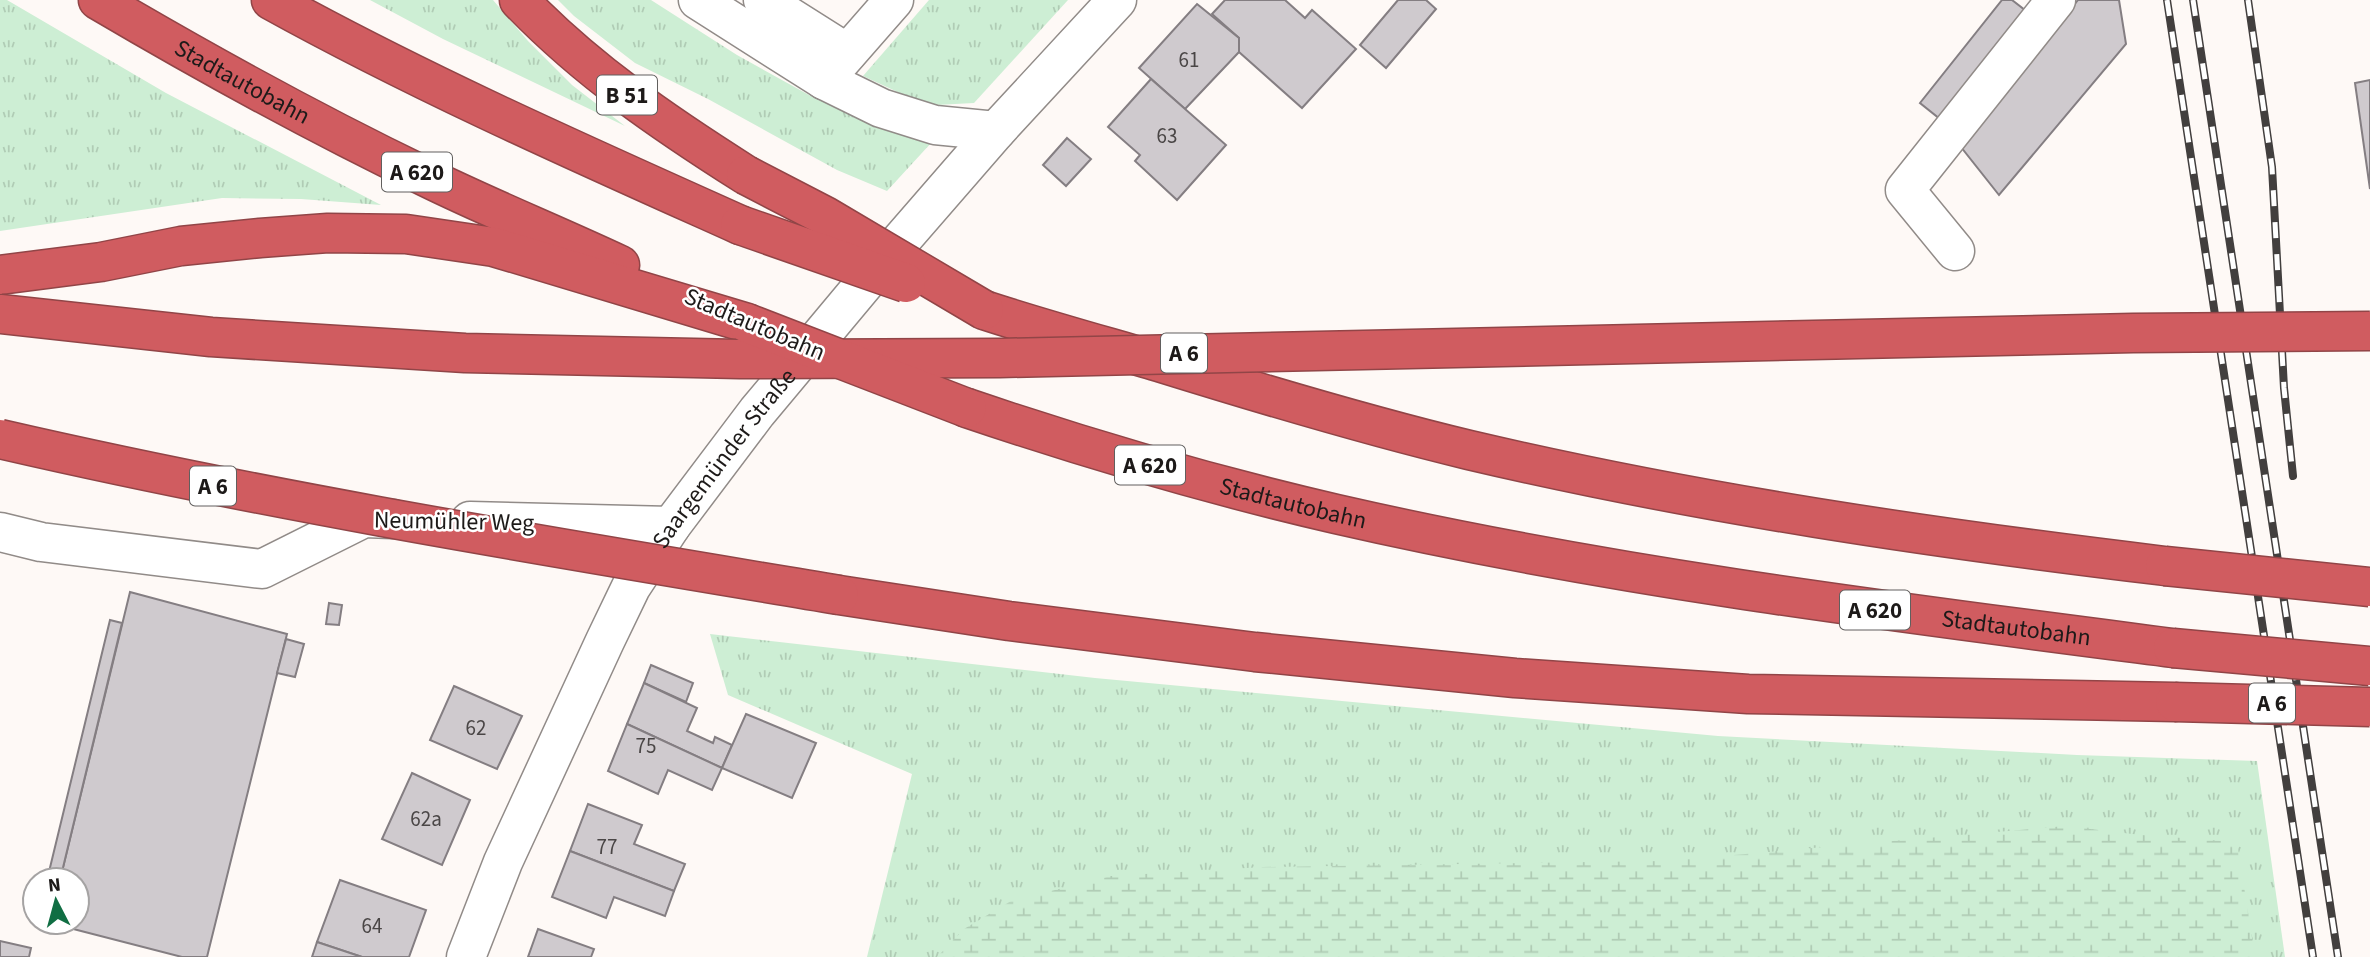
<svg xmlns="http://www.w3.org/2000/svg" width="2370" height="957" viewBox="0 0 2370 957" font-family="'Source Sans 3',sans-serif">
  <defs>
    <pattern id="grass-tufts" width="24" height="20" patternUnits="userSpaceOnUse" patternTransform="scale(1.75)"><rect width="24" height="20" fill="#cdeed4"/><path d="M3 7l-1-3M5 7V3M7 7l1-3M15 17l-1-3M17 17v-4M19 17l1-3" fill="none" stroke="#b0ccb5"/></pattern>
    <pattern id="wetland-marsh" width="20" height="14" patternUnits="userSpaceOnUse" patternTransform="scale(1.75)"><rect width="20" height="14" fill="#cdeed4"/><path d="M1 5h8M5 5V1M11 12h8M15 12V8" fill="none" stroke="#b0ccb5"/></pattern>
  </defs>
  <rect width="100%" height="100%" fill="#fef9f6"/>
  <!-- grass -->
  <g fill="url(#grass-tufts)">
    <path d="M0 0H7L166 93 381 205 301 199 222 198 0 231Z"/>
    <path d="M370 0H493L528 41 572 85 625 126 443 39Z"/>
    <path d="M558 0H651L737 55 809 95 872 123 932 142 887 191 837 170 708 99 635 63 574 16Z"/>
    <path d="M929 0H1068L974 103 936 105 902 94 863 76Z"/>
    <path d="M710 634 1095 678 1718 736 2077 755 2257 761 2285 957H867L912 774 728 695Z"/>
  </g>
  <!-- wetland -->
  <path fill="url(#wetland-marsh)" d="M2065 826 2141 835 2237 842 2255 957H937L964 929 1011 901 1111 876 1263 867 1665 861Z"/>
  <!-- building -->
  <g fill="#cfcace" stroke="#847e82" stroke-width="2">
    <path d="M1225 0H1285L1305 18 1312 10 1356 49 1302 108 1239 52V38L1212 14Z"/>
    <path d="M1398 0H1426L1436 9 1386 68 1360 45Z"/>
    <path d="M2002 0H2012L2030 14 1945 123 1920 103Z"/>
    <path d="M2078 0H2119L2126 44 1999 195 1961 147Z"/>
    <path d="M1197 4 1239 38V52L1185 109 1139 68Z"/>
    <path d="M1151 79 1226 145 1177 200 1135 161 1140 155 1108 127Z"/>
    <path d="M2370 80V189L2355 83Z"/>
    <path d="M1067 138 1091 159 1066 186 1043 165Z"/>
    <path d="M130 592 287 634 207 957H182L50 923 77 922V880H60Z"/>
    <path d="M329 603 342 605 339 625 326 624Z"/>
    <path d="M110 620 122 623 60 880H47Z"/>
    <path d="M286 639 304 644 295 677 277 673Z"/>
    <path d="M651 665 693 683 686 702 644 683Z"/>
    <path d="M644 683 697 708 687 731 713 743 715 737 732 745 722 768 627 724Z"/>
    <path d="M454 686 522 716 497 769 430 740Z"/>
    <path d="M746 714 816 743 792 798 722 768Z"/>
    <path d="M627 724 722 768 712 790 668 770 658 794 608 771Z"/>
    <path d="M412 773 470 800 442 865 382 839Z"/>
    <path d="M588 804 642 825 634 844 685 864 674 891 570 851Z"/>
    <path d="M570 851 674 891 665 916 614 897 606 918 552 897Z"/>
    <path d="M340 880 426 910 409 957H362L317 942Z"/>
    <path d="M538 929 594 949 591 957H528Z"/>
    <path d="M0 941 31 948 29 957H0Z"/>
    <path d="M317 942 362 957H312Z"/>
  </g>
  <g fill="none" stroke-linecap="round" stroke-linejoin="round">
    <defs>
      <g id="minor">
        <path d="M698 0 824 80 881 108 935 125 996 131"/>
        <path d="M763 0 847 53"/>
        <path d="M824 80 894 0"/>
        <path d="M1955 251 1905 190 2056 0"/>
        <path d="M470 521 671 526"/>
        <path d="M0 532 41 542 262 569 364 518 393 519"/>
        <path id="s1" d="M466 957 503 862 605 641 631 587 671 526 757 412 884 260 996 131 1117 0"/>
      </g>
      <g id="highway">
        <path id="s2" d="M98 0C205 63 314 123 426 177 489 208 556 235 620 265"/>
        <path d="M271 0C423 84 582 154 740 225"/>
        <path d="M519 0C586 70 664 123 746 175"/>
        <path d="M0 275 101 262 181 246 260 238 328 233 406 234 494 247 747 323"/>
        <path d="M984 310C1042 329 1101 345 1159 362 1262 394 1365 425 1469 450 1699 504 1931 538 2165 566"/>
        <path id="s3" d="M967 408C1088 449 1211 485 1336 514 1611 577 1893 612 2173 648"/>
        <path d="M839 595 1009 621 1255 652 1515 678 1748 694 2175 702"/>
      </g>
    </defs>
    <!-- minor casing -->
    <use href="#minor" stroke="#918b88" stroke-width="41"/>
    <!-- highway casing -->
    <use href="#highway" stroke="#914547" stroke-width="41"/>
    <!-- minor -->
    <use href="#minor" stroke="#fff" stroke-width="38"/>
    <!-- highway -->
    <use href="#highway" stroke="#d05c60" stroke-width="38"/>
    <defs>
      <g id="rail">
        <path d="M2167 0 2313 957"/>
        <path d="M2193 0 2338 957"/>
        <path d="M2248 0 2272 167 2284 388 2293 476"/>
      </g>
    </defs>
    <!-- rail casing -->
    <use href="#rail" stroke="#423f3e" stroke-width="8"/>
    <!-- rail -->
    <use href="#rail" stroke="#fff" stroke-width="5" stroke-dasharray="16" stroke-linecap="butt"/>
    <defs>
      <g id="highway-bridge">
        <path d="M746 175 825 216 984 310"/>
        <path d="M740 225 906 283"/>
        <path d="M0 314 211 337 465 353 740 359 1000 358 2133 333 2370 331"/>
        <path d="M747 323 967 408"/>
        <path d="M0 439C277 503 558 548 839 595"/>
        <path d="M2165 566 2370 587"/>
        <path d="M2173 648 2370 666"/>
        <path d="M2175 702 2370 707"/>
      </g>
    </defs>
    <!-- highway-bridge casing -->
    <use href="#highway-bridge" stroke="#914547" stroke-width="41" stroke-linecap="butt"/>
    <!-- highway-bridge -->
    <use href="#highway-bridge" stroke="#d05c60" stroke-width="38"/>
  </g>
  <g text-anchor="middle" stroke-width="5" stroke-linejoin="round" paint-order="stroke">
    <!-- number labels -->
    <g font-size="21" fill="#4a4646">
      <text x="1189" y="67">61</text>
      <text x="1167" y="143">63</text>
      <text x="476" y="735">62</text>
      <text x="646" y="753">75</text>
      <text x="426" y="826">62a</text>
      <text x="607" y="854">77</text>
      <text x="372" y="933">64</text>
    </g>
    <!-- shield labels -->
    <g fill="#fff" stroke="#615f5e" stroke-width="2">
      <rect x="597" y="75.5" width="60" height="39" rx="5"/>
      <rect x="382" y="152.5" width="70" height="39" rx="5"/>
      <rect x="1161" y="333.5" width="46" height="39" rx="5"/>
      <rect x="1115" y="445.5" width="70" height="39" rx="5"/>
      <rect x="190" y="466.5" width="46" height="39" rx="5"/>
      <rect x="1840" y="590.5" width="70" height="39" rx="5"/>
      <rect x="2249" y="683.5" width="46" height="39" rx="5"/>
    </g>
    <g font-size="23" font-weight="bold" fill="#1d1a19">
      <text x="627" y="103">B 51</text>
      <text x="417" y="180">A 620</text>
      <text x="1184" y="361">A 6</text>
      <text x="1150" y="473">A 620</text>
      <text x="213" y="494">A 6</text>
      <text x="1875" y="618">A 620</text>
      <text x="2272" y="711">A 6</text>
    </g>
    <!-- street labels -->
    <g font-size="24" fill="#1d1a19" stroke="#fff">
      <text dy="8" stroke="none"><textPath href="#s2" startOffset="166">Stadtautobahn</textPath></text>
      <text transform="translate(755 324) rotate(23)" y="8">Stadtautobahn</text>
      <text dy="8" stroke="none"><textPath href="#s1" startOffset="564">Saargemünder Straße</textPath></text>
      <text dy="8" stroke="none"><textPath href="#s3" startOffset="340">Stadtautobahn</textPath></text>
      <text transform="translate(454 521) rotate(1)" y="8">Neumühler Weg</text>
      <text dy="8" stroke="none"><textPath href="#s3" startOffset="1074">Stadtautobahn</textPath></text>
    </g>
  </g>
  <!-- north arrow -->
  <g transform="translate(56 901) rotate(354)"><circle r="33" fill="#ffffff" stroke="#a5a3a3" stroke-width="2"/>
  <path d="M0-5L12 26L0 18L-12 26Z" fill="#106e43"/>
  <text y="-10" font-size="19" font-weight="bold" text-anchor="middle" fill="#1d1a19">N</text>
  </g>
</svg>
